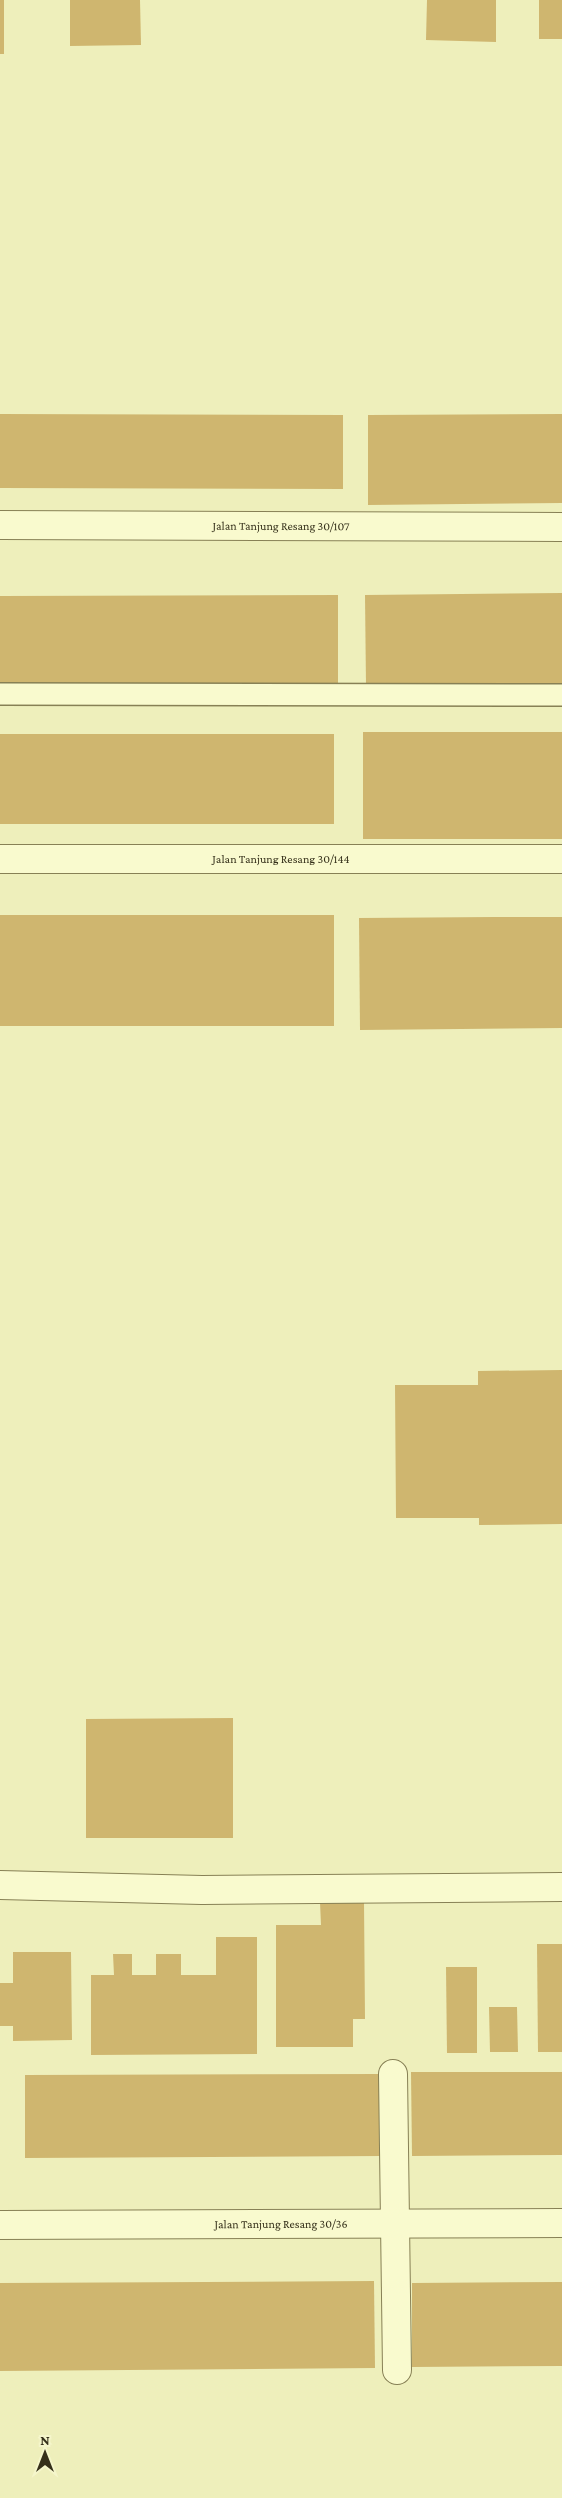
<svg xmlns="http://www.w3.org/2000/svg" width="562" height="2498" viewBox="0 0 562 2498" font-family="'Crimson Pro',serif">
  <rect width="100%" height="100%" fill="#eeefbb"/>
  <!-- building -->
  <g fill="#cfb66f">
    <rect x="0" y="0" width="4" height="54"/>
    <path d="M70 0H140L141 45 70 46Z"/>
    <path d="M427 0H496V42L426 40Z"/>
    <rect x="539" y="0" width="23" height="39"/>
    <path d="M0 414 343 415V489L0 488Z"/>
    <path d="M562 414V503L368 505V415Z"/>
    <path d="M562 593V685L366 686 365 595Z"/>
    <path d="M338 595V686L0 688V596Z"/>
    <rect x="363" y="732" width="199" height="107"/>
    <rect x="0" y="734" width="334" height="90"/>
    <rect x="0" y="915" width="334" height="111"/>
    <path d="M494 917H562V1028L360 1030 359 918Z"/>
    <path d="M562 1370V1524L479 1525V1518H396L395 1385H478V1371Z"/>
    <path d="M233 1718V1838H86V1719Z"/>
    <path d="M320 1902H364L365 2019H353V2047H276V1925H321Z"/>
    <path d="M216 1937H257V2054L91 2055V1975H114L113 1954H132V1975H156V1954H181V1975H216Z"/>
    <path d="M537 1944H562V2052H538Z"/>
    <path d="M13 1952H71L72 2040 13 2041V2026H0V1983H13Z"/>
    <path d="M446 1967H477V2053H447Z"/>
    <path d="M489 2007H517L518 2052H490Z"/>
    <path d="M411 2072H562V2155L412 2156Z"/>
    <path d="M381 2074 382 2156 25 2158V2075Z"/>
    <path d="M374 2281 375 2368 0 2371V2283Z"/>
    <path d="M562 2282V2366L412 2367V2283Z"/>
  </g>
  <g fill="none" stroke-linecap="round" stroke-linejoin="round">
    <defs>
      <path id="service" d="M0 694 562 695"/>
      <g id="minor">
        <path id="s1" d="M0 525 562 527"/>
        <path id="s2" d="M0 859H562"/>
        <path d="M0 1885 202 1890 562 1887"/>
        <path d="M393 2074 397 2370"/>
        <path id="s3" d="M0 2225 562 2223"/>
      </g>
    </defs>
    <!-- service casing -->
    <use href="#service" stroke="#878055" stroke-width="24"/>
    <!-- minor casing -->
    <use href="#minor" stroke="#878055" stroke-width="30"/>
    <!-- service -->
    <use href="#service" stroke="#f9face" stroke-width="21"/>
    <!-- minor -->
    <use href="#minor" stroke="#f9face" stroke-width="28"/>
  </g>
  <g text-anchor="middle" stroke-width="4" stroke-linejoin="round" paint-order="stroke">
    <!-- street labels -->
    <g font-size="12" fill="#35301a" stroke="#f5f6cb">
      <text dy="4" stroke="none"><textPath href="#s1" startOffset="281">Jalan Tanjung Resang 30/107</textPath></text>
      <text dy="4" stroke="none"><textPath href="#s2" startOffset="281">Jalan Tanjung Resang 30/144</textPath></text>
      <text dy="4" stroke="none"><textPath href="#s3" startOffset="281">Jalan Tanjung Resang 30/36</textPath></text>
    </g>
  </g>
  <!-- north arrow -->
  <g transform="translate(45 2453)" stroke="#f5f6cb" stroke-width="4" paint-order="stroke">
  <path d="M0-4L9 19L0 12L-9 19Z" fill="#35301a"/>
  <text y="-8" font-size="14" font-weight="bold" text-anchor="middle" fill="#35301a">N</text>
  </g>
</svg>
